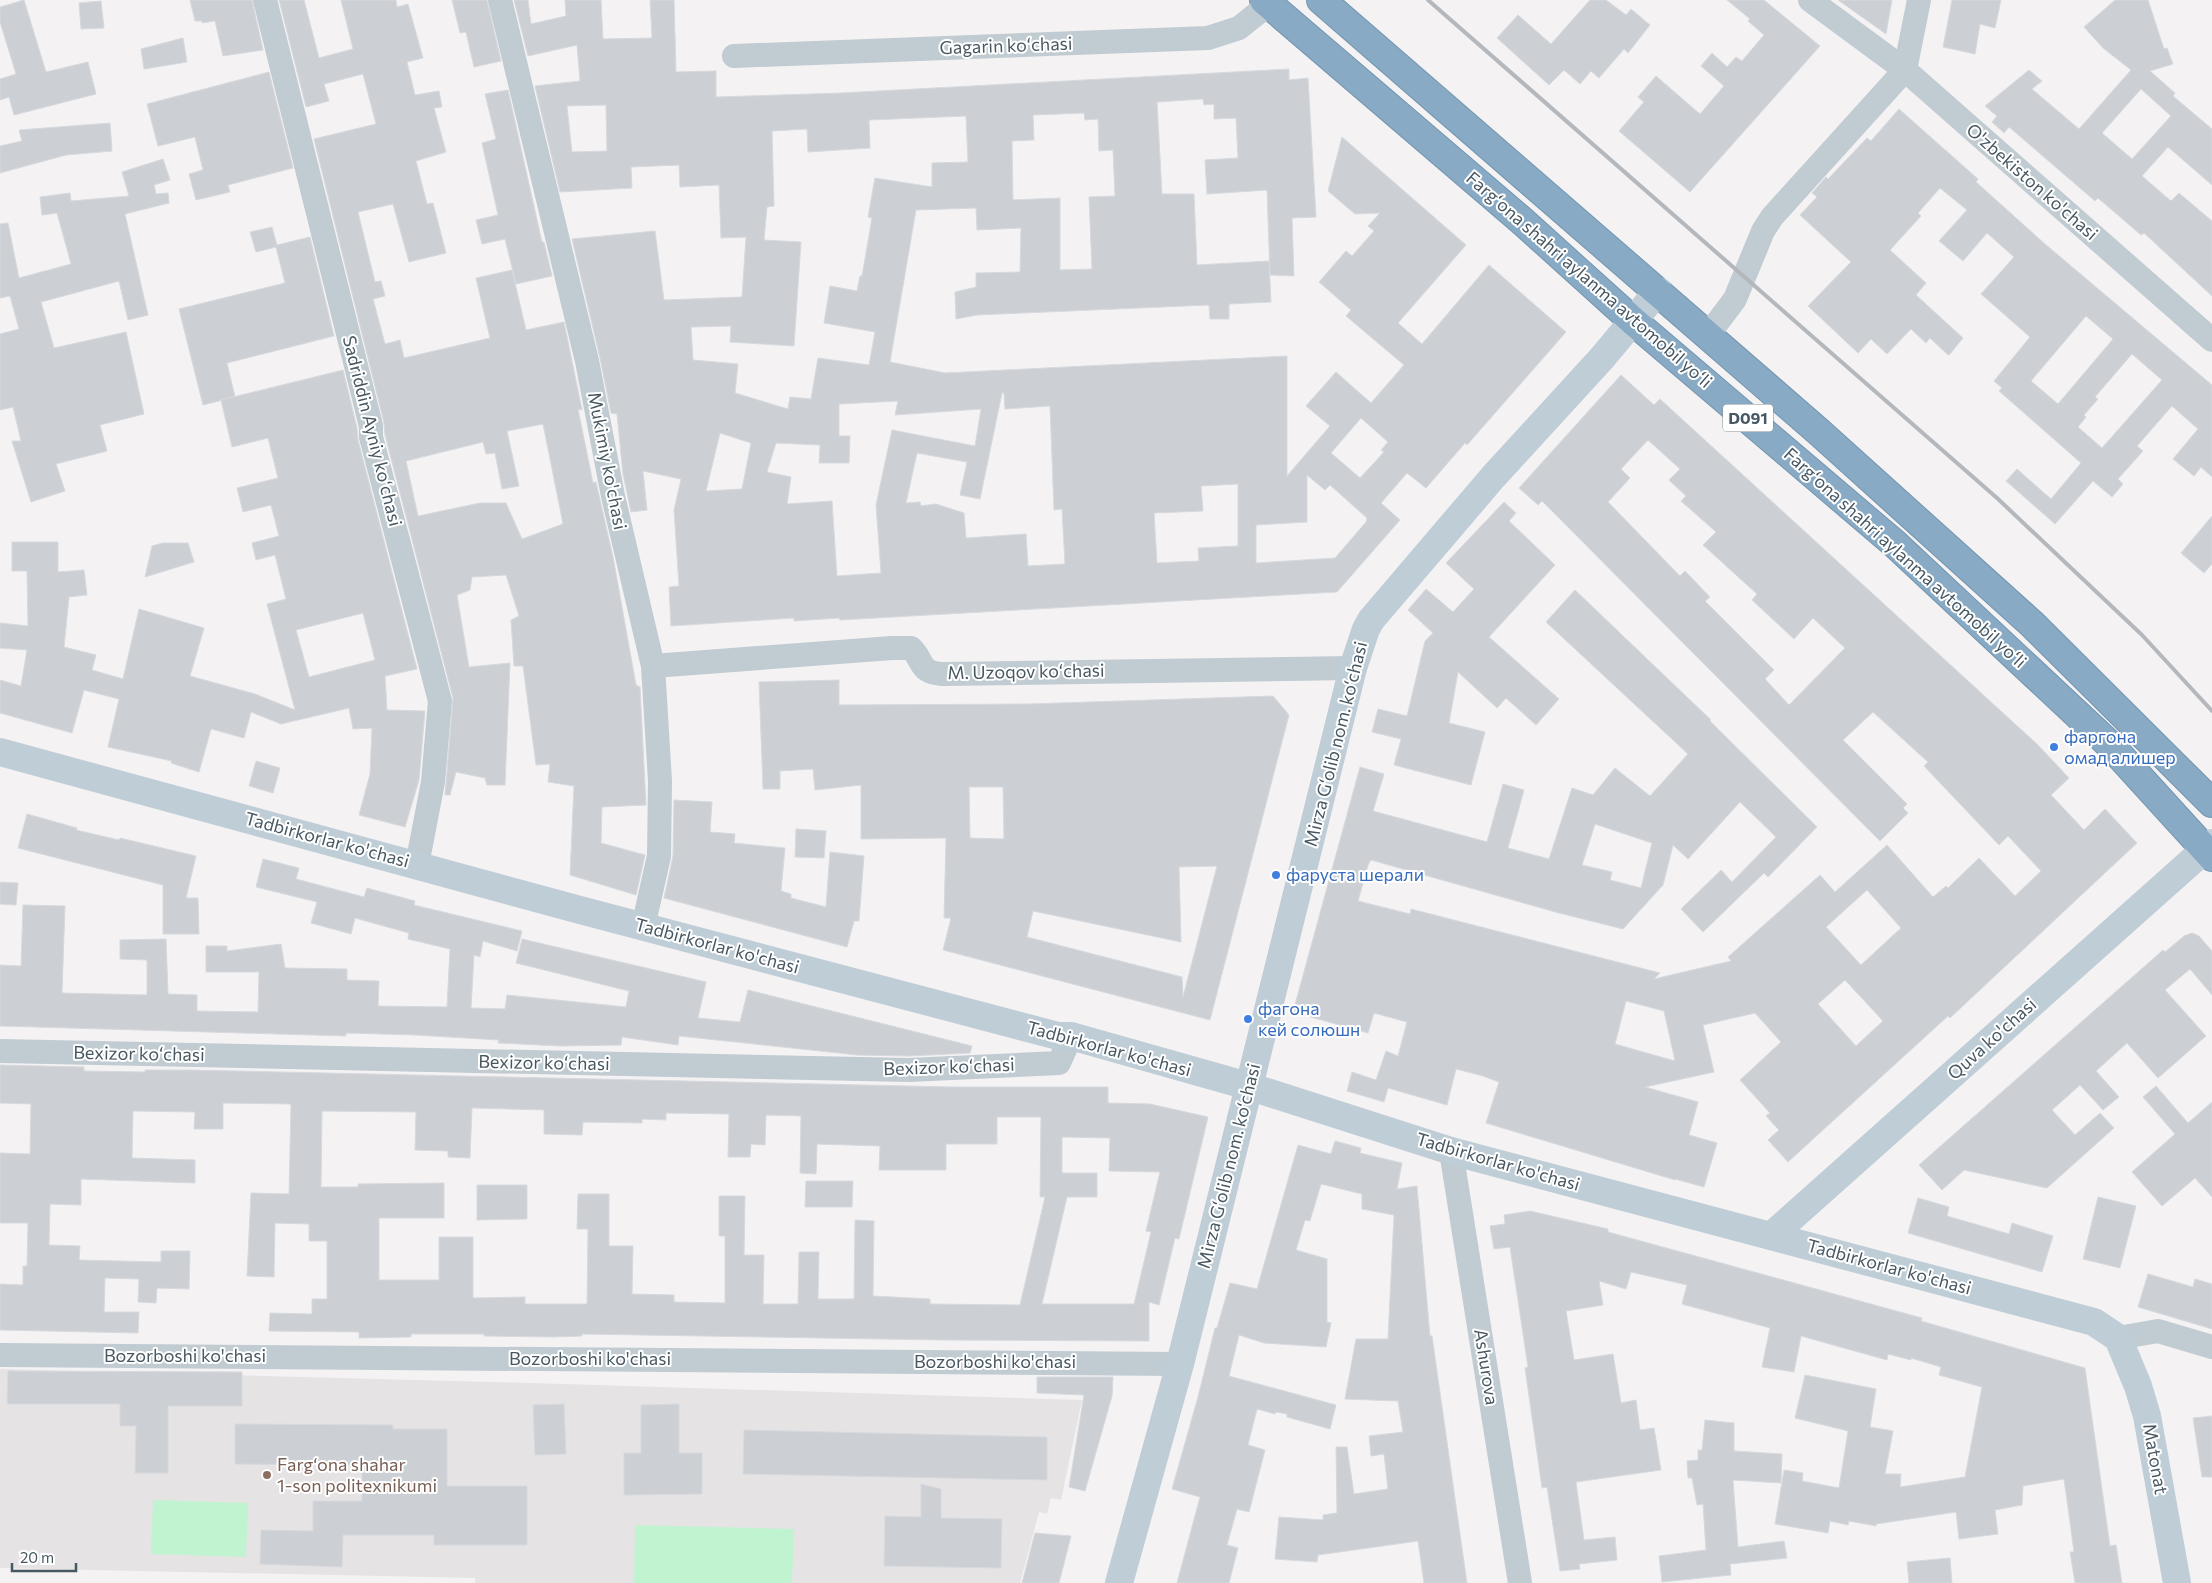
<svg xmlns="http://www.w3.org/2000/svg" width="2212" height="1583" viewBox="0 0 2212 1583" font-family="Commissioner,sans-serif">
  <rect width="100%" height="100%" fill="#f5f2f3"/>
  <!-- education -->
  <path fill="#e6e3e5" d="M0 1369 532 1383 1082 1400 1061 1500 1051 1498 1047 1514 1039 1512 1020 1583H475V1578L0 1568Z"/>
  <!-- green -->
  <g fill="#c0f3d0">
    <path d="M153 1500 248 1503 246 1557 151 1554Z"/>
    <path d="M635 1525 794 1529 792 1583H634Z"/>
  </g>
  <!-- building -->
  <g fill="#ccd0d5" stroke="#d6d9de" fill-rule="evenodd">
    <path d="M24 0 46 72 88 62 96 94 14 115 9 97 0 100V79L16 74 0 22V7Z"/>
    <path d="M190 0H252L263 50 223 56 215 21 202 23V21H195Z"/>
    <path d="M279 0H304L319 58 353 49 341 0H396L397 7 408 4 423 58 407 62 415 95 439 91 442 107 434 108 446 152 416 161 427 204 433 203 446 253 409 262 393 204 358 212 375 282 381 281 385 296 373 299 385 344 400 340 404 358 490 338 476 278 512 270 526 330 564 322 582 410 578 409 593 483 596 482 613 557 636 685 640 687 646 805 602 807 601 843 645 855 636 895 570 875 574 786 548 782 550 764 536 765 523 666H514L511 620 519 616 506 575 472 577 470 590 457 595 469 667 510 663 505 785H487L485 778 456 772 450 795H445L453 698 385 435 384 423 314 139 376 124 363 74 324 84 329 101 306 107ZM543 424 563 524 522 539 506 503H480L418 516 406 461 483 442 486 454 495 453 502 489 519 486 507 431Z"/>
    <path d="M452 0H487L501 61 474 67 466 32 460 33Z"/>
    <path d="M514 0H528L531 24 566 16 565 0H601L603 39 652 38 650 0H674L676 72 716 71V97L841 93 1289 69V80L1308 78 1316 217 1292 218 1294 276 1270 275 1267 190 1207 194 1205 160 1238 158 1236 118 1214 119V104L1204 105 1203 99 1157 102 1162 194H1194L1197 265 1269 261 1271 302 1229 304V319H1210L1209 305 977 315 956 319 955 292 976 287V273L1020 272 1021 228 977 230 976 208 916 210 890 362 945 373 1287 356V476L1330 426 1306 406 1336 372 1371 403 1404 365 1346 316 1351 310 1319 282 1346 251 1352 256 1374 231 1368 226 1380 213 1355 214 1328 191 1342 137 1466 245 1398 323 1422 344 1489 265 1566 332 1467 445 1465 443 1426 488 1407 473 1381 503 1400 520 1337 592 840 620 839 618 794 621V618L671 626 669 587 679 586 674 510 681 479 643 471 647 510 631 512 623 474 617 414 611 413 600 358 572 239 655 231 664 300 742 297 746 237 721 238 719 185 680 187 679 165 631 167 632 188 560 192 535 86 580 81 577 45 528 56ZM606 105 607 151 572 152 567 106ZM1084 113 1085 120 1098 119 1099 151 1113 150 1115 196 1089 197 1092 269 1060 270V198L1013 200 1012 141 1034 140 1033 115ZM966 116 968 162 932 163V187L875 178 868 217 872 218 862 276H860L857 291 830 286 824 323 875 332 869 365 818 358 811 399 790 397 788 409 735 393 738 364 693 360 691 327 731 326 730 342 794 346 801 242 764 240 767 207 774 206 772 131 807 129 808 152 870 148 869 120ZM1002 393H1004L1005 409 1050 406 1054 510 1062 509 1065 564 1028 566 1026 534 966 538 964 513 936 504 921 506 920 502 906 503 917 453 967 462 960 495 980 499ZM898 401 895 415 981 409 975 446 892 430 876 505 881 573 837 576 832 501 787 504 791 477 767 472 776 443 820 445 819 463H849L850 436H839V404ZM1361 418 1388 442 1381 450 1384 452 1360 478 1331 453ZM720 433 751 443 742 489 706 491ZM1307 475 1325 490 1330 485 1367 518 1366 522 1335 558 1256 563V525L1307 522ZM1238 484V546L1198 548 1199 561 1157 563 1154 513 1203 511 1201 486Z"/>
    <path d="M1590 0H1606L1626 15 1631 9 1650 25 1628 53 1624 49 1599 78 1591 71 1580 84 1564 70 1549 85 1497 38 1518 15 1551 44Z"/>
    <path d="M1727 0H1764L1820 46 1690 192 1619 131 1644 102 1638 97 1656 76 1700 114 1724 86 1701 66 1712 53 1727 67 1736 57 1742 61 1764 35 1748 21 1750 19Z"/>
    <path d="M1838 0H1892L1886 34Z"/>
    <path d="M1952 0H2001L1995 28 1980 24 1975 54 1943 47Z"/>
    <path d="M2115 0H2148L2164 49 2167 48 2173 64 2150 71 2175 93 2173 96 2212 129V185L2168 147 2142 176 2171 201 2179 193 2212 221V296L2144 233 2141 235 2098 198 2095 201 2009 127 2004 133 1992 122 1997 116 1985 106 2029 70 2042 81 2032 89 2079 129 2131 70 2103 48 2084 27ZM2141 89 2171 116 2132 159 2102 133Z"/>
    <path d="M101 1 104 28 81 29 79 3Z"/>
    <path d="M183 38 187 62 144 69 141 49Z"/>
    <path d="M269 72 293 168 228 185 230 192 196 200 189 174 203 170 195 137 158 146 147 104Z"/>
    <path d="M508 90 542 242H544L552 276 516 284 505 239 482 244 476 220 498 215 482 143 496 139 485 94Z"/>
    <path d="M1899 109 1978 179 1976 182 2045 244 2212 385V477L2201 467 2194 476 2173 459 2198 429 2172 406 2137 446 2143 451 2118 479 2123 484 2112 497 2093 481 2055 524 2006 481 2017 469 2051 499 2081 463 1999 391 2002 388 1994 381 2030 337 1981 294 2014 257 1987 233 1963 261 1939 241 1967 210 1940 188 1918 213 1921 216 1890 250 1926 283 1916 295 1963 338 1950 354 1948 355 1930 338 1926 343 1911 329 1887 354 1871 339 1858 353 1808 306 1851 262 1800 215 1817 197 1812 193 1826 177 1828 179 1867 138 1871 141ZM2086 316 2113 339 2058 404 2031 381ZM2132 354 2162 380 2102 448 2078 427 2086 417 2084 415 2098 399 2095 397Z"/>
    <path d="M110 123 112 151 66 155 0 173V146L22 141 19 130Z"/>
    <path d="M163 159 170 180 154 185 156 194 168 193 169 203 125 214 148 315 128 320 119 281 41 302 54 348 126 332 144 414 100 425 107 451 56 464 65 491 31 502 12 441H21L13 407 0 410V334L19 329 10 296 0 298V224L8 223 19 278 71 264 57 213 42 215 40 197 70 193 71 201 129 196 122 172Z"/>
    <path d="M272 227 277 245 310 237 334 336 227 363 235 397 203 405 179 309 285 283 276 247 256 252 250 232Z"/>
    <path d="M343 370 357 428 358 440 417 669 385 676 387 710 425 711 419 780 405 827 359 815 370 774 372 728 353 729 349 708 281 724 251 712 244 738 211 729 199 772 171 763 172 761 108 747 119 699 84 690 72 733 0 713V680L21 686 27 650 0 648V623L28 626 27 571H12V542H58V572L84 570 87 595 69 597 64 647 96 655 92 670 123 679 139 609 204 628 190 676 255 694 295 710 267 604 286 599 275 555 256 560 252 543 279 536 271 505 243 512 237 488 278 478 268 438 232 447 221 400ZM363 613 375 660 309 677 296 630Z"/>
    <path d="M1621 375 1654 405 1660 399 2038 745 2069 778 2051 795 2084 830 2105 809 2137 843 1950 1018 1948 1016 1788 1162 1768 1140 1779 1130 1766 1116 1770 1113 1740 1080 1781 1042 1755 1013 1703 1025 1714 1072 1645 1087 1698 1102 1689 1135 1717 1143 1704 1187 1675 1179V1180L1486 1123 1499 1082 1483 1076 1456 1069 1447 1105 1388 1088 1384 1102 1347 1091 1352 1072 1376 1080 1386 1051 1398 1056 1407 1022 1374 1013 1368 1033 1293 1012 1360 767 1384 774 1373 811 1487 842 1503 784 1524 790 1508 848 1549 859 1572 788 1593 795 1615 768 1650 796 1688 754 1546 622 1575 590 1711 720 1710 721 1817 827 1768 877 1764 873 1703 932 1681 909 1721 870 1732 882 1776 837 1740 802 1688 859 1673 845 1663 885 1623 929 1559 913 1371 860 1368 865 1358 901 1410 914 1411 909 1660 973 1654 979 1731 961 1728 957 1820 875 1835 892 1887 845 1933 897 1946 886 1948 888 1979 858 2015 896 2041 871 2008 836 1999 845 1924 766 1928 762 1873 712 1843 740 1907 804 1903 808 1908 813 1880 841 1542 501 1538 505 1519 488ZM1648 440 1680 469 1669 480 1686 496 1681 501 1716 532 1703 545 1757 594 1752 600 1794 639 1813 618 1845 648 1789 705 1765 679 1774 670 1705 601 1710 597 1685 571 1680 576 1608 502 1630 478 1621 469ZM1595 824 1652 843 1641 888 1610 880 1612 872 1582 865ZM1867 890 1901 928 1861 965 1826 927ZM1845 980 1883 1021 1856 1046 1818 1004ZM1626 1001 1664 1011 1675 1061 1615 1044Z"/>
    <path d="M1504 502 1516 513 1509 521 1555 565 1489 637 1559 699 1536 725 1506 698 1497 708 1458 672 1449 723 1485 732 1471 785 1394 765 1401 739 1372 732 1378 709 1407 716 1425 641 1433 633 1408 610 1426 589 1453 612 1474 589 1446 563Z"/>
    <path d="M2212 516V564L2204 573 2181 553Z"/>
    <path d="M163 543H188L194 562 145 577 152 546Z"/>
    <path d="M839 680V705L1028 704 1273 696 1289 715 1210 1020 943 950 951 918H944L946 838 861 839V785L815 790 813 769 780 771V789H763L759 682ZM969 787H1003L1004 839 970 838ZM1217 866 1183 997 1182 977 1027 937 1033 911 1181 942 1179 867Z"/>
    <path d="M256 761 280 768 273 793 249 786Z"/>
    <path d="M674 800 712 802 710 832 735 834 734 843 785 848 781 891 791 894V898L826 907 830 852 864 856 859 921H854L847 947 664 898 673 856Z"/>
    <path d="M27 814 77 828 76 830 119 840 120 838 196 856 186 898H198L199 934H163V885L18 848Z"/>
    <path d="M796 829 826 831 824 858 795 857Z"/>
    <path d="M263 859 299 868 296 879 364 897 367 888 415 901 414 905 522 931 517 951 483 941 480 957 474 955 471 1008 505 1009 507 995 626 1007 629 991 516 963 522 939 706 982 698 1018 740 1022 748 990 972 1046 970 1053 909 1056 857 1055 679 1036 678 1045 622 1037 621 1045 560 1046 498 1043 499 1040 415 1035 346 1033V1036L0 1026V965L21 966 23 905 65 906 62 993 147 995V960L120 959V940L166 939 168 994 197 995V1011L258 1012 259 972H206V946H227V951L281 944 285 968 347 969V980L379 981 378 1006 447 1007 450 949 408 939 409 933 355 918 351 934 311 923 317 902 256 887Z"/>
    <path d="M0 882 18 883 16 905 0 904Z"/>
    <path d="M2192 933 2199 936 2212 951V995L2190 969 2165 990 2206 1036 2158 1078 2127 1043 2096 1071 2119 1097 2103 1110 2080 1085 2052 1110 2075 1135 2100 1113 2114 1128 2047 1188 1964 1170 1942 1190 1919 1165 2163 950 2165 952 2184 936Z"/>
    <path d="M0 1065 84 1067V1071L145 1072V1070H192L953 1087H1108V1103L1150 1104 1208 1117 1179 1239 1175 1238 1159 1305 1149 1302V1341L941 1340 582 1334V1336L552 1337 484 1336V1334H411V1337L359 1338V1332L269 1331 270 1313 312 1314V1299H327V1241H309V1224L275 1223 274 1277 247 1276 251 1193 289 1194 291 1104 223 1103V1129H194L195 1112 133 1111 132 1158 195 1160V1183L81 1179V1205L50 1204 49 1245 80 1246 79 1260 161 1262V1251H190L189 1289 157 1288 156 1303 138 1302 139 1279 105 1278 104 1312H139L138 1333 0 1330V1284L23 1285V1266H27L28 1223H0V1153L30 1154 31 1104 0 1103ZM472 1108 544 1110V1134L582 1135 583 1122 642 1123V1119L666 1120V1113L729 1114 728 1157H750L751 1144 765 1145 766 1115 801 1116 800 1173 816 1174 817 1144 880 1146 879 1170H946V1144H997V1117H1041L1040 1197H1045L1020 1305 930 1304V1299L873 1296 874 1221 855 1220 854 1299H818L819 1252H799L798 1304H763L764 1255H744L745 1196H719V1236H725V1303L674 1302V1295L632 1294 633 1246H609V1194H578L577 1229H588L587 1304H525V1297L473 1298V1237H439V1280H379V1218H444V1183L358 1184V1187H321L322 1111 416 1112 415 1150 448 1151V1157L470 1158ZM1062 1137 1110 1138 1109 1171 1160 1172 1146 1231 1151 1232 1134 1304H1042L1067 1197H1097V1173H1062Z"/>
    <path d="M2156 1086 2188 1123 2212 1102V1197L2195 1178 2162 1206 2132 1172 2175 1134 2143 1097Z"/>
    <path d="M1335 1141 1361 1148 1360 1153 1402 1163 1397 1189 1417 1186 1430 1336H1432L1467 1583H1424L1418 1541 1318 1555 1317 1562 1275 1559 1279 1517 1323 1520V1515L1337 1513 1336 1447H1347L1354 1494 1388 1489 1384 1454 1371 1456 1369 1436 1403 1432 1398 1401 1345 1399 1356 1339H1388L1394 1215 1362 1209V1194L1321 1184 1310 1221 1305 1220 1296 1250 1327 1259V1322L1331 1323 1326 1347 1264 1343 1239 1335 1229 1376 1336 1405 1330 1429 1287 1417V1414L1276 1412 1275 1414 1257 1409 1248 1445 1265 1450 1249 1512 1237 1509 1227 1545 1238 1548 1229 1583H1177L1200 1497 1172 1489 1198 1397 1215 1328H1217L1230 1283 1257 1289 1298 1145 1331 1154Z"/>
    <path d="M806 1181H853L852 1207H805Z"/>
    <path d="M477 1185H527V1219L477 1220Z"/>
    <path d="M2098 1197 2136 1206 2120 1268 2083 1259Z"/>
    <path d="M1918 1198 1949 1207 1947 1216 2009 1234 2012 1223 2053 1236 2042 1272 1908 1233Z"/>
    <path d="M1530 1211 1608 1229V1232L1922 1318 1921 1321 2085 1368 2110 1546 2116 1545 2122 1583H2075L2070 1552H2074L2064 1479 2023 1486 2022 1505 1995 1510 1998 1534 1959 1539 1956 1512 1876 1524V1526L1849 1521 1848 1525 1830 1521 1828 1533 1775 1524 1784 1470 1803 1473 1802 1481 1839 1488 1848 1431 1795 1418 1805 1375 1876 1389 1870 1427 1893 1431 1885 1474H1901L1900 1487 1965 1477 1982 1387 1939 1375 1941 1367 1911 1358V1360L1888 1354 1887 1360 1801 1336 1794 1372 1762 1367 1770 1328 1682 1304 1687 1285 1631 1272 1626 1289 1599 1281 1603 1305 1566 1311 1574 1360 1613 1354 1621 1403 1636 1400 1640 1430 1654 1428 1661 1470 1576 1482 1584 1540 1615 1537 1617 1560 1579 1564 1580 1569 1560 1571 1547 1487 1542 1488 1525 1368 1528 1367 1510 1247 1494 1249 1490 1226 1505 1224 1504 1215Z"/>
    <path d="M2148 1274 2193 1287 2195 1279 2212 1284V1329L2138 1307Z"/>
    <path d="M8 1371 242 1372V1406H168V1473H135L136 1426H120V1404H7Z"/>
    <path d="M1037 1377H1113L1112 1396 1085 1491 1069 1487 1084 1395 1037 1393Z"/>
    <path d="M564 1404 566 1454 535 1455 533 1405Z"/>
    <path d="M679 1404V1453H702V1494L624 1495V1453H641V1405Z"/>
    <path d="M2212 1416V1477H2202L2193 1418Z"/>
    <path d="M1705 1420 1734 1423V1451L1782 1454 1781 1483 1733 1480 1738 1547 1784 1541 1787 1558 1730 1564 1731 1575 1662 1582 1659 1556 1706 1550 1703 1504 1697 1505 1692 1478H1688L1687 1461 1698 1460V1450H1702Z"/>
    <path d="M235 1424 393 1425V1429H447V1486H527V1545H434V1535H343L342 1567 260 1564 261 1530 313 1531V1501H362V1465L235 1464Z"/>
    <path d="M744 1430 1047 1437V1480L743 1474Z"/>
    <path d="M921 1484 941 1489V1518L1002 1519 1001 1568 884 1566 885 1516 921 1517Z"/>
    <path d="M1035 1533 1071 1536 1059 1583H1022Z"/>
    <path d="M1950 1558 1952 1583H1909L1907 1562Z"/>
  </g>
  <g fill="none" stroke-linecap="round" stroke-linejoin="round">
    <defs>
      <g id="highway">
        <path d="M1264 0 1521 220 1633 321 1895 544 2110 745 2212 857"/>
        <path d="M1321 0 1819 432 2032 624 2212 803"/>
      </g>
    </defs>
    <!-- highway casing -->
    <use href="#highway" stroke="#7295b0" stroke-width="30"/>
    <!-- street -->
    <g stroke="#c0cbd2" stroke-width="24">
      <path d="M265 0 371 426V437L440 701 433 782 417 865"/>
      <path d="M500 0 587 361 613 496 653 666 660 781 659 856 643 927"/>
      <path d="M1919 0 1905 70 2212 340"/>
      <path d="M734 56 1208 38 1239 28 1269 4"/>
      <path d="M1708 335 1735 299 1763 231 1772 217 1905 70 1810 0"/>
      <path d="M653 666 892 648H911C925 662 918 672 942 674L1353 668"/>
      <path d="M0 1051 909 1070 1059 1063 1071 1036"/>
      <path d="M1451 1151 1520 1583"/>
      <path d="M2118 1338 2158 1331 2212 1347"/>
      <path d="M0 1355 1180 1364"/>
    </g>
    <!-- secondary -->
    <g stroke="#bfcdd7" stroke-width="28">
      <path d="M0 752 580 910 1058 1036H1071L1248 1086 1451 1151 2094 1322 2118 1338 2138 1386 2147 1416 2177 1583"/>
      <path d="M1771 1236 2212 843"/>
      <path d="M1119 1583 1180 1364 1353 668 1366 629 1371 620 1493 477 1602 358 1658 291"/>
    </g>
    <!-- highway -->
    <use href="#highway" stroke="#88aac4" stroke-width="28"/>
    <!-- rail -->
    <path stroke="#b4b8bd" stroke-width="4" d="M1428 0 1997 498 2142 635 2212 711"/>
  </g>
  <!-- markers -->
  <g fill="#3f7fe0" stroke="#fff" stroke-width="2">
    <circle cx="2054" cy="747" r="5"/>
    <circle cx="1276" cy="875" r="5"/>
    <circle cx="1248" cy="1019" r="5"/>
  </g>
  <circle fill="#8d6e63" stroke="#fff" stroke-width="2" cx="267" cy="1475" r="5"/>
  <g text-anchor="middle" stroke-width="4" stroke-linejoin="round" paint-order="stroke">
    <!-- shield labels -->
    <rect fill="#fff" stroke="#7f8a91" stroke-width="1" x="1723" y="404.5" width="50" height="27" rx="4"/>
    <g font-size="16" font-weight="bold" fill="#485862">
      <text x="1748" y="424">D091</text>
    </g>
    <!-- street labels -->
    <g font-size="18" fill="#485862" stroke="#fff">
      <text transform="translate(1006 46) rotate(-2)" y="6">Gagarin koʻchasi</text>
      <text transform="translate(2032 182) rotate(41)" y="6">O'zbekiston ko'chasi</text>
      <text transform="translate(1589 280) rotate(41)" y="6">Fargʻona shahri aylanma avtomobil yoʻli</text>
      <text transform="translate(372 431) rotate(76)" y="6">Sadriddin Ayniy koʻchasi</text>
      <text transform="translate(607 461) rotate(79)" y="6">Mukimiy ko'chasi</text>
      <text transform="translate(1905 558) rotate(42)" y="6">Fargʻona shahri aylanma avtomobil yoʻli</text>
      <text transform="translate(1026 672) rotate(-1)" y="6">M. Uzoqov koʻchasi</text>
      <text transform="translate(1336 744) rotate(-76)" y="6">Mirza G‘olib nom. ko‘chasi</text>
      <text transform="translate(327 840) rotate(15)" y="6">Tadbirkorlar ko'chasi</text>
      <text transform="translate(717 946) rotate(15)" y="6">Tadbirkorlar ko'chasi</text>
      <text transform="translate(1992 1039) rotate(-42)" y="6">Quva ko'chasi</text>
      <text transform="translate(1109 1049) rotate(15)" y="6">Tadbirkorlar ko'chasi</text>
      <text transform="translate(139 1054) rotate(1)" y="6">Bexizor koʻchasi</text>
      <text transform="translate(544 1063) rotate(1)" y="6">Bexizor koʻchasi</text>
      <text transform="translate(949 1067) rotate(-2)" y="6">Bexizor koʻchasi</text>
      <text transform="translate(1498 1162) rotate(16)" y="6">Tadbirkorlar ko'chasi</text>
      <text transform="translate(1229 1166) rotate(-76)" y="6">Mirza G‘olib nom. ko‘chasi</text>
      <text transform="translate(1889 1267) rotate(15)" y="6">Tadbirkorlar ko'chasi</text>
      <text x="185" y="1362">Bozorboshi ko'chasi</text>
      <text x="590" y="1365">Bozorboshi ko'chasi</text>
      <text x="995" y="1368">Bozorboshi ko'chasi</text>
      <text transform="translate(1486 1367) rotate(81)" y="6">Ashurova</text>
      <text transform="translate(2155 1459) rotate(80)" y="6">Matonat</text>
    </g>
    <!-- shop labels -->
    <g font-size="18" fill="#366cbe" stroke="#fff" text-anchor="start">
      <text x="2064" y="743">фаргона<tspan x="2064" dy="21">омад алишер</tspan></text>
      <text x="1286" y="881">фаруста шерали</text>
      <text x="1258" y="1015">фагона<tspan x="1258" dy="21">кей солюшн</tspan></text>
    </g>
    <!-- education labels -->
    <g font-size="18" fill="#785e54" stroke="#fff" text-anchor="start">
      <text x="277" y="1471">Farg‘ona shahar<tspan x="277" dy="21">1-son politexnikumi</tspan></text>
    </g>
  </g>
  <!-- scale -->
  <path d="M12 1563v8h64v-8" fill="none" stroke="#485862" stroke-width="2.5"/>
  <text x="20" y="1563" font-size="15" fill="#485862" stroke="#ffffff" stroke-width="4" paint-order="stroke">20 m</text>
</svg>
